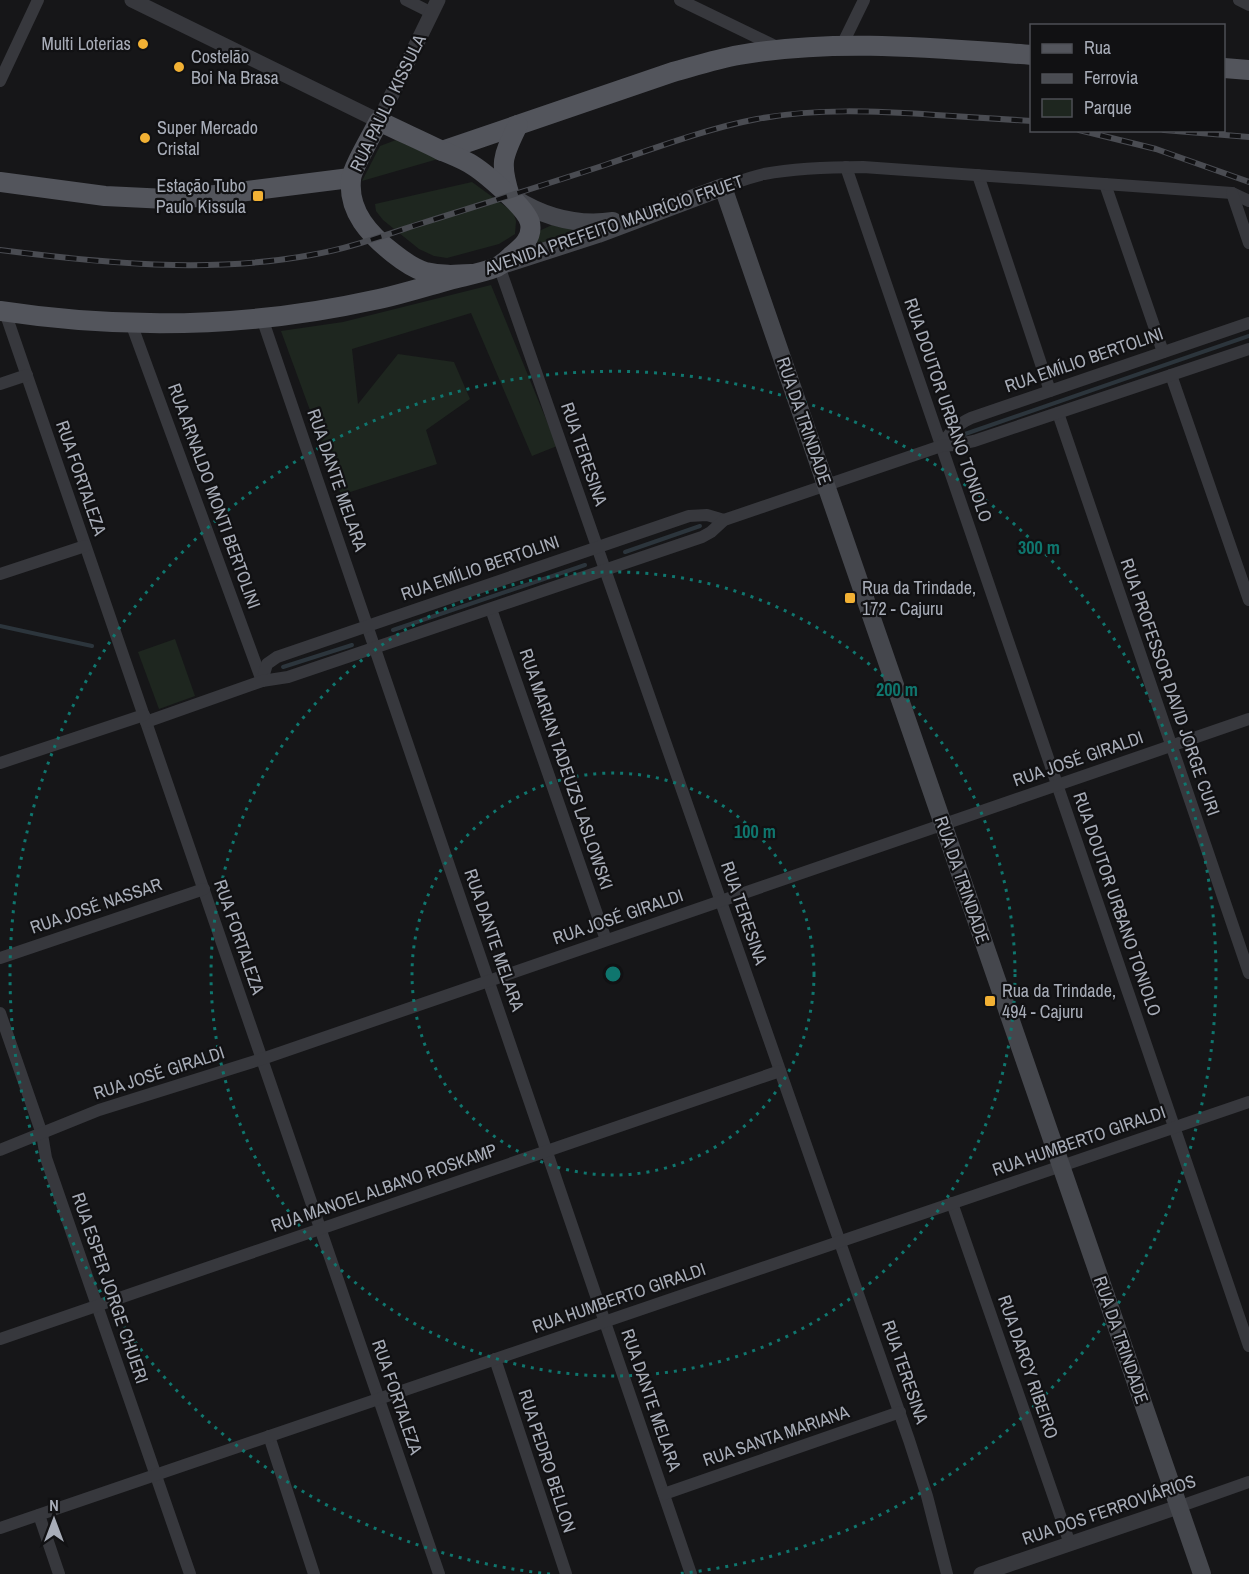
<svg xmlns="http://www.w3.org/2000/svg" width="1249" height="1574" viewBox="0 0 1249 1574" font-family="'Archivo Narrow',sans-serif">
  <rect width="100%" height="100%" fill="#161618"/>
  <!-- green -->
  <g fill="#1e261f">
    <path d="M396 140 438 159 362 181 380 146Z"/>
    <path d="M472 182 513 212 516 221 515 234 499 244 447 258 434 256 419 249 383 220 376 211 375 204Z"/>
    <path d="M552 225 587 232 536 247 539 231Z"/>
    <path d="M491 285 557 446 532 456 471 313 352 349 358 404 398 354 454 362 470 399 426 430 437 464 341 495 281 331 343 322Z"/>
    <path d="M175 639 195 696 159 709 138 652Z"/>
  </g>
  <g fill="none" stroke-linecap="round" stroke-linejoin="round">
    <!-- stream -->
    <g stroke="#2c353c" stroke-width="4">
      <path d="M965 434 1249 336"/>
      <path d="M625 552 700 526"/>
      <path d="M0 626 92 646"/>
      <path d="M393 630 585 565"/>
      <path d="M283 667 352 645"/>
    </g>
    <!-- minor -->
    <g stroke="#37383d" stroke-width="12">
      <path d="M406 0 432 13"/>
      <path d="M680 0 779 48"/>
      <path d="M1239 0 1249 5"/>
      <path d="M842 45 864 0"/>
      <path d="M0 81 38 0"/>
      <path d="M846 167 1249 1346"/>
      <path d="M978 175 1050 391"/>
      <path d="M1105 184 1163 352"/>
      <path d="M723 187C737 182 750 177 764 174 796 168 831 167 863 167L1232 193 1249 201"/>
      <path d="M1232 193 1249 243"/>
      <path d="M499 266 909 1440 927 1496 947 1574"/>
      <path d="M5 312 439 1574"/>
      <path d="M262 318 691 1574"/>
      <path d="M131 323 262 681"/>
      <path d="M1171 375 1249 600"/>
      <path d="M0 384 27 375"/>
      <path d="M1058 413 1249 973"/>
      <path d="M941 446C950 432 956 425 971 418L1249 323"/>
      <path d="M0 574 85 546"/>
      <path d="M491 609 606 940"/>
      <path d="M262 681 267 664 277 657 689 516 707 515 724 520"/>
      <path d="M146 722 262 681 288 677 702 537 711 532 724 520 941 446 954 445 974 441 1249 349"/>
      <path d="M0 763 144 715"/>
      <path d="M0 958 204 889"/>
      <path d="M0 1013 42 1134 46 1158 190 1574"/>
      <path d="M0 1150 99 1110 262 1059 1249 719"/>
      <path d="M952 1203 1070 1544"/>
      <path d="M0 1339 780 1071"/>
      <path d="M495 1359 566 1574"/>
      <path d="M269 1436 314 1574"/>
      <path d="M664 1494 900 1412"/>
      <path d="M1178 1507 1249 1482"/>
      <path d="M39 1515 59 1574"/>
      <path d="M0 1528 1249 1102"/>
    </g>
    <!-- tertiary -->
    <g stroke="#37383d" stroke-width="15">
      <path d="M132 0 379 121 438 0"/>
      <path d="M981 1574 1178 1507"/>
    </g>
    <!-- secondary -->
    <g stroke="#45474d" stroke-width="18">
      <path d="M514 198C544 217 578 226 613 221"/>
      <path d="M502 265 598 234 723 187 1202 1574"/>
    </g>
    <!-- primary -->
    <g stroke="#53555c" stroke-width="20">
      <path d="M1224 68 1249 70"/>
      <path d="M442 151 673 72C695 66 717 59 739 55 836 38 934 48 1032 55"/>
      <path d="M0 182 105 196 167 199 199 197 350 178"/>
      <path d="M510 196C499 162 503 156 518 125"/>
      <path d="M0 311C124 330 252 327 374 300 399 295 424 287 449 280 464 276 482 273 497 267 502 264 507 260 511 256 522 247 533 238 530 223 527 208 483 171 469 163 460 158 450 154 440 150 420 140 399 131 379 121 373 133 351 170 351 180 348 212 370 235 393 253 403 261 413 268 425 272 441 276 456 275 472 274"/>
    </g>
    <defs>
      <g id="rail">
        <path d="M1079 130 1156 149 1249 182"/>
        <path d="M1164 130 1249 137"/>
        <path d="M0 250C102 263 209 274 311 255 346 249 380 237 413 226 477 206 541 186 605 165 655 148 705 129 757 119 816 108 877 111 936 115 968 117 1000 119 1032 121"/>
      </g>
    </defs>
    <!-- rail casing -->
    <use href="#rail" stroke="#4a4c52" stroke-width="6"/>
    <!-- rail -->
    <use href="#rail" stroke="#111113" stroke-width="4" stroke-dasharray="11" stroke-linecap="butt"/>
  </g>
  <!-- distance rings -->
  <g fill="none" stroke="#0f766e" stroke-width="3" stroke-dasharray="3 6">
    <circle cx="613" cy="974" r="201"/>
    <circle cx="613" cy="974" r="402"/>
    <path d="M550 1574A603 603 0 1 1 676 1574"/>
  </g>
  <!-- markers -->
  <g fill="#f2b134" stroke="#111113" stroke-width="2">
    <circle cx="143" cy="44" r="6"/>
    <circle cx="179" cy="67" r="6"/>
    <circle cx="145" cy="138" r="6"/>
    <rect x="252" y="190" width="12" height="12" rx="3"/>
    <rect x="844" y="592" width="12" height="12" rx="3"/>
    <rect x="984" y="995" width="12" height="12" rx="3"/>
  </g>
  <g text-anchor="middle" stroke-width="4.5" stroke-linejoin="round" paint-order="stroke">
    <!-- poi labels -->
    <g font-size="18" fill="#a8adb8" stroke="#111113" text-anchor="start">
      <text x="131" y="50" text-anchor="end">Multi Loterias</text>
      <text x="191" y="63">Costelão<tspan x="191" dy="21">Boi Na Brasa</tspan></text>
      <text x="157" y="134">Super Mercado<tspan x="157" dy="21">Cristal</tspan></text>
      <text x="246" y="192" text-anchor="end">Estação Tubo<tspan x="246" dy="21">Paulo Kissula</tspan></text>
      <text x="862" y="594">Rua da Trindade,<tspan x="862" dy="21">172 - Cajuru</tspan></text>
      <text x="1002" y="997">Rua da Trindade,<tspan x="1002" dy="21">494 - Cajuru</tspan></text>
    </g>
    <!-- street labels -->
    <g font-size="18" fill="#a8adb8" stroke="#111113">
      <text transform="translate(388 103) rotate(-64)" y="6">RUA PAULO KISSULA</text>
      <text transform="translate(614 225) rotate(-19)" y="6">AVENIDA PREFEITO MAURÍCIO FRUET</text>
      <text transform="translate(1084 360) rotate(-19)" y="6">RUA EMÍLIO BERTOLINI</text>
      <text transform="translate(948 410) rotate(71)" y="6">RUA DOUTOR URBANO TONIOLO</text>
      <text transform="translate(804 421) rotate(71)" y="6">RUA DA TRINDADE</text>
      <text transform="translate(584 454) rotate(71)" y="6">RUA TERESINA</text>
      <text transform="translate(81 478) rotate(71)" y="6">RUA FORTALEZA</text>
      <text transform="translate(337 480) rotate(71)" y="6">RUA DANTE MELARA</text>
      <text transform="translate(214 496) rotate(70)" y="6">RUA ARNALDO MONTI BERTOLINI</text>
      <text transform="translate(480 568) rotate(-19)" y="6">RUA EMÍLIO BERTOLINI</text>
      <text transform="translate(1170 687) rotate(71)" y="6">RUA PROFESSOR DAVID JORGE CURI</text>
      <text transform="translate(1078 759) rotate(-19)" y="6">RUA JOSÉ GIRALDI</text>
      <text transform="translate(566 769) rotate(71)" y="6">RUA MARIAN TADEUZS LASLOWSKI</text>
      <text transform="translate(962 880) rotate(71)" y="6">RUA DA TRINDADE</text>
      <text transform="translate(1117 904) rotate(71)" y="6">RUA DOUTOR URBANO TONIOLO</text>
      <text transform="translate(96 906) rotate(-19)" y="6">RUA JOSÉ NASSAR</text>
      <text transform="translate(744 913) rotate(71)" y="6">RUA TERESINA</text>
      <text transform="translate(618 917) rotate(-19)" y="6">RUA JOSÉ GIRALDI</text>
      <text transform="translate(239 937) rotate(71)" y="6">RUA FORTALEZA</text>
      <text transform="translate(494 940) rotate(71)" y="6">RUA DANTE MELARA</text>
      <text transform="translate(159 1073) rotate(-18)" y="6">RUA JOSÉ GIRALDI</text>
      <text transform="translate(1079 1141) rotate(-19)" y="6">RUA HUMBERTO GIRALDI</text>
      <text transform="translate(384 1188) rotate(-19)" y="6">RUA MANOEL ALBANO ROSKAMP</text>
      <text transform="translate(110 1288) rotate(71)" y="6">RUA ESPER JORGE CHUERI</text>
      <text transform="translate(619 1298) rotate(-19)" y="6">RUA HUMBERTO GIRALDI</text>
      <text transform="translate(1121 1340) rotate(71)" y="6">RUA DA TRINDADE</text>
      <text transform="translate(1028 1367) rotate(71)" y="6">RUA DARCY RIBEIRO</text>
      <text transform="translate(905 1372) rotate(71)" y="6">RUA TERESINA</text>
      <text transform="translate(397 1397) rotate(71)" y="6">RUA FORTALEZA</text>
      <text transform="translate(651 1400) rotate(71)" y="6">RUA DANTE MELARA</text>
      <text transform="translate(776 1436) rotate(-19)" y="6">RUA SANTA MARIANA</text>
      <text transform="translate(547 1461) rotate(72)" y="6">RUA PEDRO BELLON</text>
      <text transform="translate(1109 1510) rotate(-19)" y="6">RUA DOS FERROVIÁRIOS</text>
    </g>
  </g>
  <circle cx="613" cy="974" r="9" fill="#0f766e" stroke="#111113" stroke-width="3"/>
  <g font-size="18" text-anchor="middle" font-weight="bold" fill="#0f766e" stroke="#111113" stroke-width="4.5" stroke-linejoin="round" paint-order="stroke">
    <text x="1039" y="554">300 m</text>
    <text x="897" y="696">200 m</text>
    <text x="755" y="838">100 m</text>
  </g>
  <!-- legend -->
  <rect x="1030" y="24" width="195" height="108" fill="#111113" stroke="#4d4f55" stroke-width="1.5"/>
  <rect x="1042" y="44" width="30" height="9" fill="#53555c" stroke="#4d4f55" stroke-width="1.5"/>
  <text x="1084" y="54" font-size="18" fill="#a8adb8">Rua</text>
  <rect x="1042" y="74" width="30" height="9" fill="#4a4c52" stroke="#4d4f55" stroke-width="1.5"/>
  <text x="1084" y="84" font-size="18" fill="#a8adb8">Ferrovia</text>
  <rect x="1042" y="99" width="30" height="18" fill="#1e261f" stroke="#4d4f55" stroke-width="1.5"/>
  <text x="1084" y="114" font-size="18" fill="#a8adb8">Parque</text>
  <!-- north arrow -->
  <g transform="translate(54 1520)" stroke="#111113" stroke-width="4.5" paint-order="stroke">
  <path d="M0-4.5L10 22L0 15L-10 22Z" fill="#a8adb8"/>
  <text y="-9" font-size="16" font-weight="bold" text-anchor="middle" fill="#a8adb8">N</text>
  </g>
</svg>
